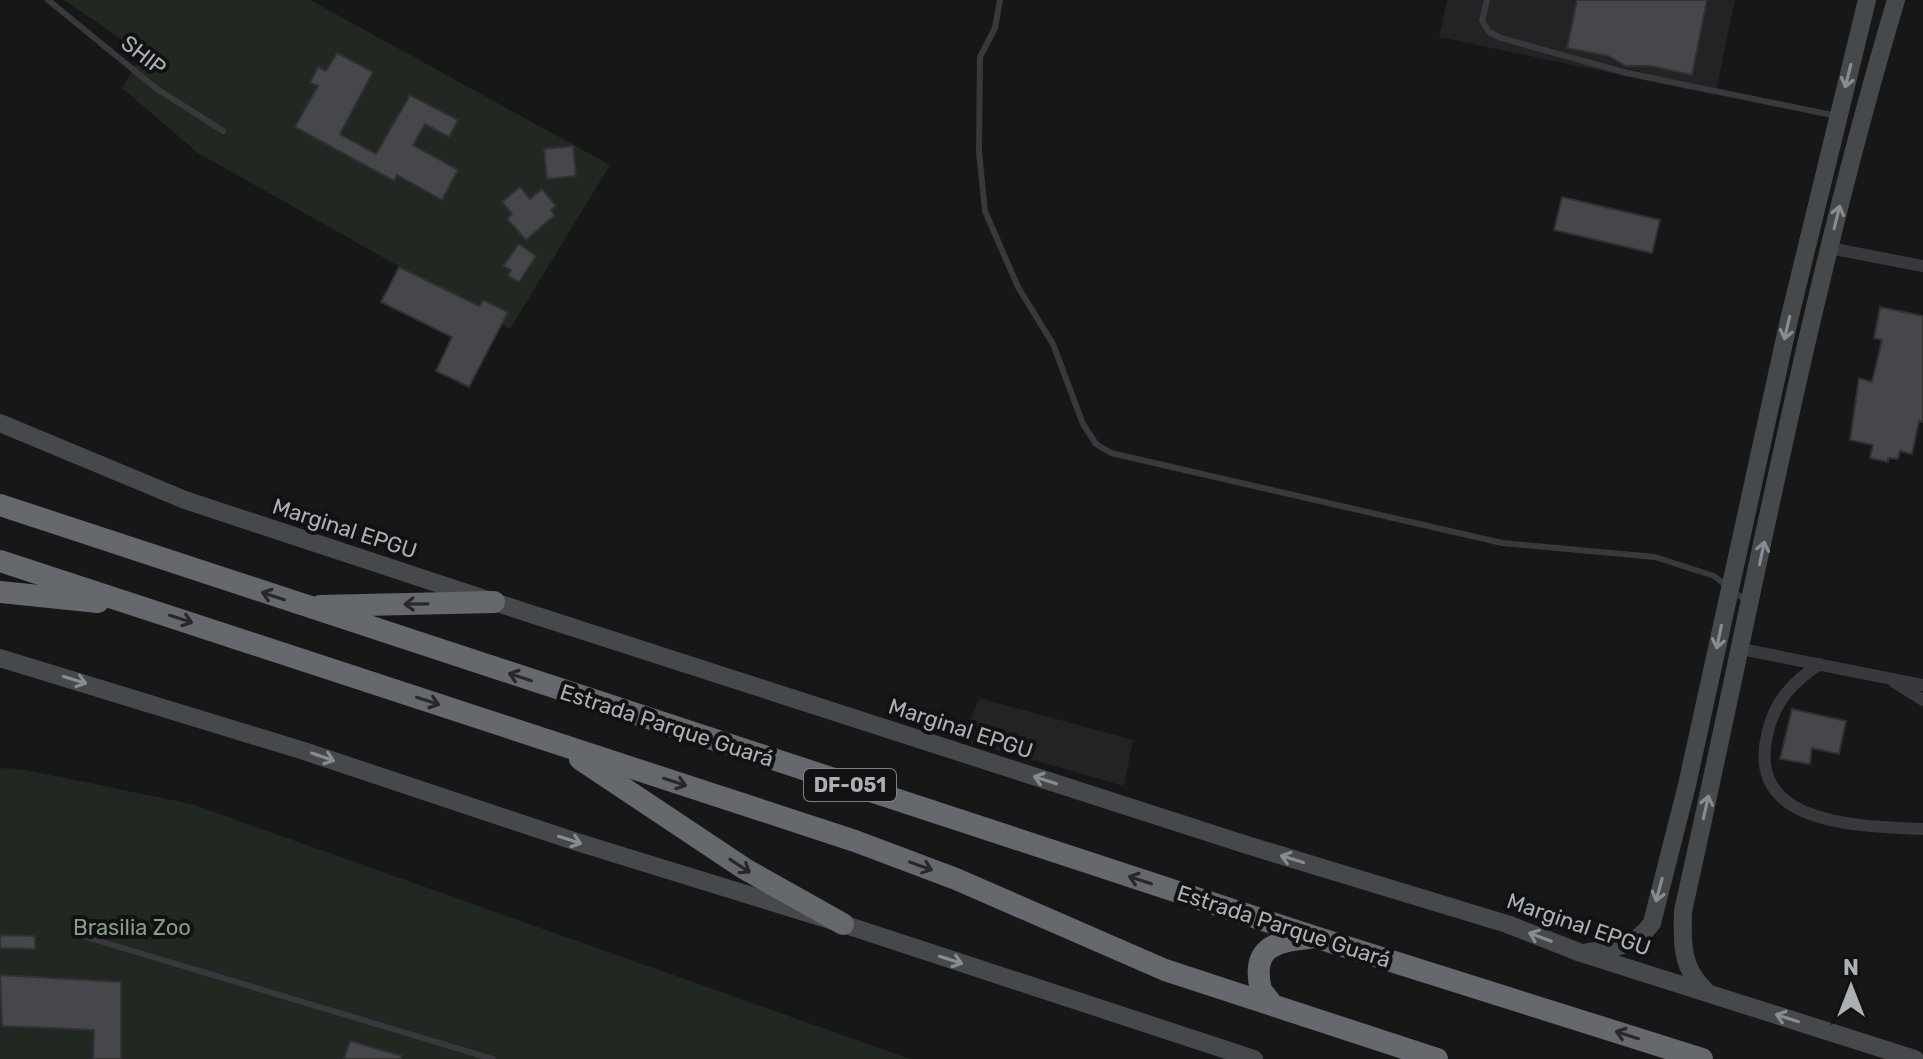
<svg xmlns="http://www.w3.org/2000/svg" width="1923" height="1059" viewBox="0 0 1923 1059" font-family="Rubik,sans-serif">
  <rect width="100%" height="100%" fill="#171718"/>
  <!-- built -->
  <g fill="#232325">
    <path d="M1447 0H1735L1715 95 1439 37Z"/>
    <path d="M979 698 1133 740 1124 786 962 740Z"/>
  </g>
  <!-- green -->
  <g fill="#212821">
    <path d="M64 0H310L610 165 510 329 198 153 122 88 143 54Z"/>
    <path d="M0 768 26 770 191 804 910 1059H0Z"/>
  </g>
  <!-- building -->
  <g fill="#46474a" stroke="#313134" stroke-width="2">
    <path d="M1577 0H1707L1692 75 1651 66H1626L1608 56 1567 48Z"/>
    <path d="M337 53 373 72 340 134 376 154 410 95 458 120 449 137 425 124 413 145 458 170 442 200 397 175 394 181 295 127 318 86 310 83 318 67 326 71Z"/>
    <path d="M573 146 576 176 547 179 544 149Z"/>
    <path d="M520 187 530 199 542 189 556 206 551 210 555 215 526 240 507 219 512 214 502 202Z"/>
    <path d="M1562 197 1660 220 1652 253 1554 230Z"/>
    <path d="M519 244 536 256 519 282 508 276 511 270 503 266Z"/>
    <path d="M399 267 479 306 483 300 508 312 469 387 436 371 452 337 381 302Z"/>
    <path d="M1880 307 1923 316V422L1919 421 1912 454 1900 451 1898 459 1888 458V462L1870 458 1873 445 1850 440 1859 378 1872 382 1882 340 1874 338Z"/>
    <path d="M1792 709 1846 721 1839 754 1812 748 1810 764 1780 759Z"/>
    <path d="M0 935 35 936V949L0 948Z"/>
    <path d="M0 975 121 982V1059H93L94 1030 2 1026Z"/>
    <path d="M350 1041 402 1056 401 1059H344Z"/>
  </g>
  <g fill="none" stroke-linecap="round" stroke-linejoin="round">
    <!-- lane -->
    <g stroke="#38393d" stroke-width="6">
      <path d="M48 0 157 89 223 131"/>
      <path d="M1000 0 995 28 980 57 979 152 985 211 1018 287 1053 344 1083 424 1096 444 1111 453 1502 543 1655 557 1714 576 1745 600"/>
      <path d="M1487 0 1482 21 1489 32 1501 38 1627 73 1837 116"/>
      <path d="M86 937 493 1059"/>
    </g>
    <!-- street -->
    <g stroke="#38393d" stroke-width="12">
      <path d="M1829 248 1923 266"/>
      <path d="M1741 649 1923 685"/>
      <path d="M1820 664C1792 682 1774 702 1767 735 1746 827 1861 826 1923 829"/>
      <path d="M1894 682 1923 700"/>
    </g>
    <!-- secondary -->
    <g stroke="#46494c" stroke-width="18">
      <path d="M0 423 185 500 494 602 1247 845 1507 924 1581 953 1915 1059"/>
      <path d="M0 658 304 751 577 842 843 924 1254 1059"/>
      <path d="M1588 952C1613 949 1637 945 1652 923L1687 785 1789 320 1867 0"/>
      <path d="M1705 990C1681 968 1682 942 1683 911 1751 607 1807 298 1896 0"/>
    </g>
    <!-- highway -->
    <g stroke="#65686d" stroke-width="22">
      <path d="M0 505 1318 938 1702 1059"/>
      <path d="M0 561 855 841 956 879 1165 970 1437 1059"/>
      <path d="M0 592 98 602"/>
      <path d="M320 606 494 602"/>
      <path d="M580 759 745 869 843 924"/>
      <path d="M1273 1005 1261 990C1251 949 1273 941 1309 938"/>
    </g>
  </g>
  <!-- one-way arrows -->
  <defs><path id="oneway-shaft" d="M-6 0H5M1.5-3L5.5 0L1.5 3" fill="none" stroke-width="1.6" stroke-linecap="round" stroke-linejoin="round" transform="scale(2)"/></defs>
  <g stroke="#878c91">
    <use href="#oneway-shaft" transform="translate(1848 76) rotate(104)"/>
    <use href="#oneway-shaft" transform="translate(1837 217) rotate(-76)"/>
    <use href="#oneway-shaft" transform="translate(1787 328) rotate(103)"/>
    <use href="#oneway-shaft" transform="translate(1762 553) rotate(-78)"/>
    <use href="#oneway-shaft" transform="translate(1719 637) rotate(102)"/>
    <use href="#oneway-shaft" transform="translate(75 680) rotate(17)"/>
    <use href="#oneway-shaft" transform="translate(323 757) rotate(19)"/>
    <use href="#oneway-shaft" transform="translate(1045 780) rotate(-162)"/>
    <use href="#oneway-shaft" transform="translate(1706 807) rotate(-77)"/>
    <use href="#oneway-shaft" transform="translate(570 840) rotate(18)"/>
    <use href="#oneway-shaft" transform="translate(1292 859) rotate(-163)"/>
    <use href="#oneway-shaft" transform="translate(1659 890) rotate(105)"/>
    <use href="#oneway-shaft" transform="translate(1540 937) rotate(-159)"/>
    <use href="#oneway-shaft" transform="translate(951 960) rotate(18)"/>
    <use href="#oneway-shaft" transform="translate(1787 1018) rotate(-162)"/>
  </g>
  <g stroke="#27282a">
    <use href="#oneway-shaft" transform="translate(273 596) rotate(-162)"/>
    <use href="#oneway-shaft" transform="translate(416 604) rotate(179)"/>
    <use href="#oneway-shaft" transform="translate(181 619) rotate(18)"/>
    <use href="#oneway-shaft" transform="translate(520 677) rotate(-162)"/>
    <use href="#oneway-shaft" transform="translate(428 701) rotate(18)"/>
    <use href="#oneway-shaft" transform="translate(675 782) rotate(18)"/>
    <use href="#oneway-shaft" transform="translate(740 866) rotate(33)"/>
    <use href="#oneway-shaft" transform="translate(921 866) rotate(20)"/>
    <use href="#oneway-shaft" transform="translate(1140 880) rotate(-162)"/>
    <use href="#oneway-shaft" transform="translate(1627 1035) rotate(-162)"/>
  </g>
  <g text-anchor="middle" stroke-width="8" stroke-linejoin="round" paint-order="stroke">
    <!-- shield labels -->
    <rect fill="#121213" stroke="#7c8185" stroke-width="2" x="804" y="769" width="92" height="32" rx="6"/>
    <g font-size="20" font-weight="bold" fill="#aab0b6">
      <text x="850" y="792">DF-051</text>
    </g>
    <!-- street labels -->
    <g font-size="22" fill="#aab0b6" stroke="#121213">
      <text transform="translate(144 55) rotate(38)" y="8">SHIP</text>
      <text transform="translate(345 528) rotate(18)" y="8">Marginal EPGU</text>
      <text transform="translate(667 725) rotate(18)" y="8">Estrada Parque Guará</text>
      <text transform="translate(961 728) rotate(18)" y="8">Marginal EPGU</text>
      <text transform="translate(1579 924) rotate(19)" y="8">Marginal EPGU</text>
      <text transform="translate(1284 926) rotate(18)" y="8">Estrada Parque Guará</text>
    </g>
    <!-- park labels -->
    <g font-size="22" fill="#859f83" stroke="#121213">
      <text x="132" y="935">Brasilia Zoo</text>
    </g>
  </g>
  <!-- north arrow -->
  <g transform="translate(1851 987)" stroke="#121213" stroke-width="6" paint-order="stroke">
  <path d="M0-6L14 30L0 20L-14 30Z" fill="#aab0b6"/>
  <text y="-12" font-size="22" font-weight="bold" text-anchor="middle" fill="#aab0b6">N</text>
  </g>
</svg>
